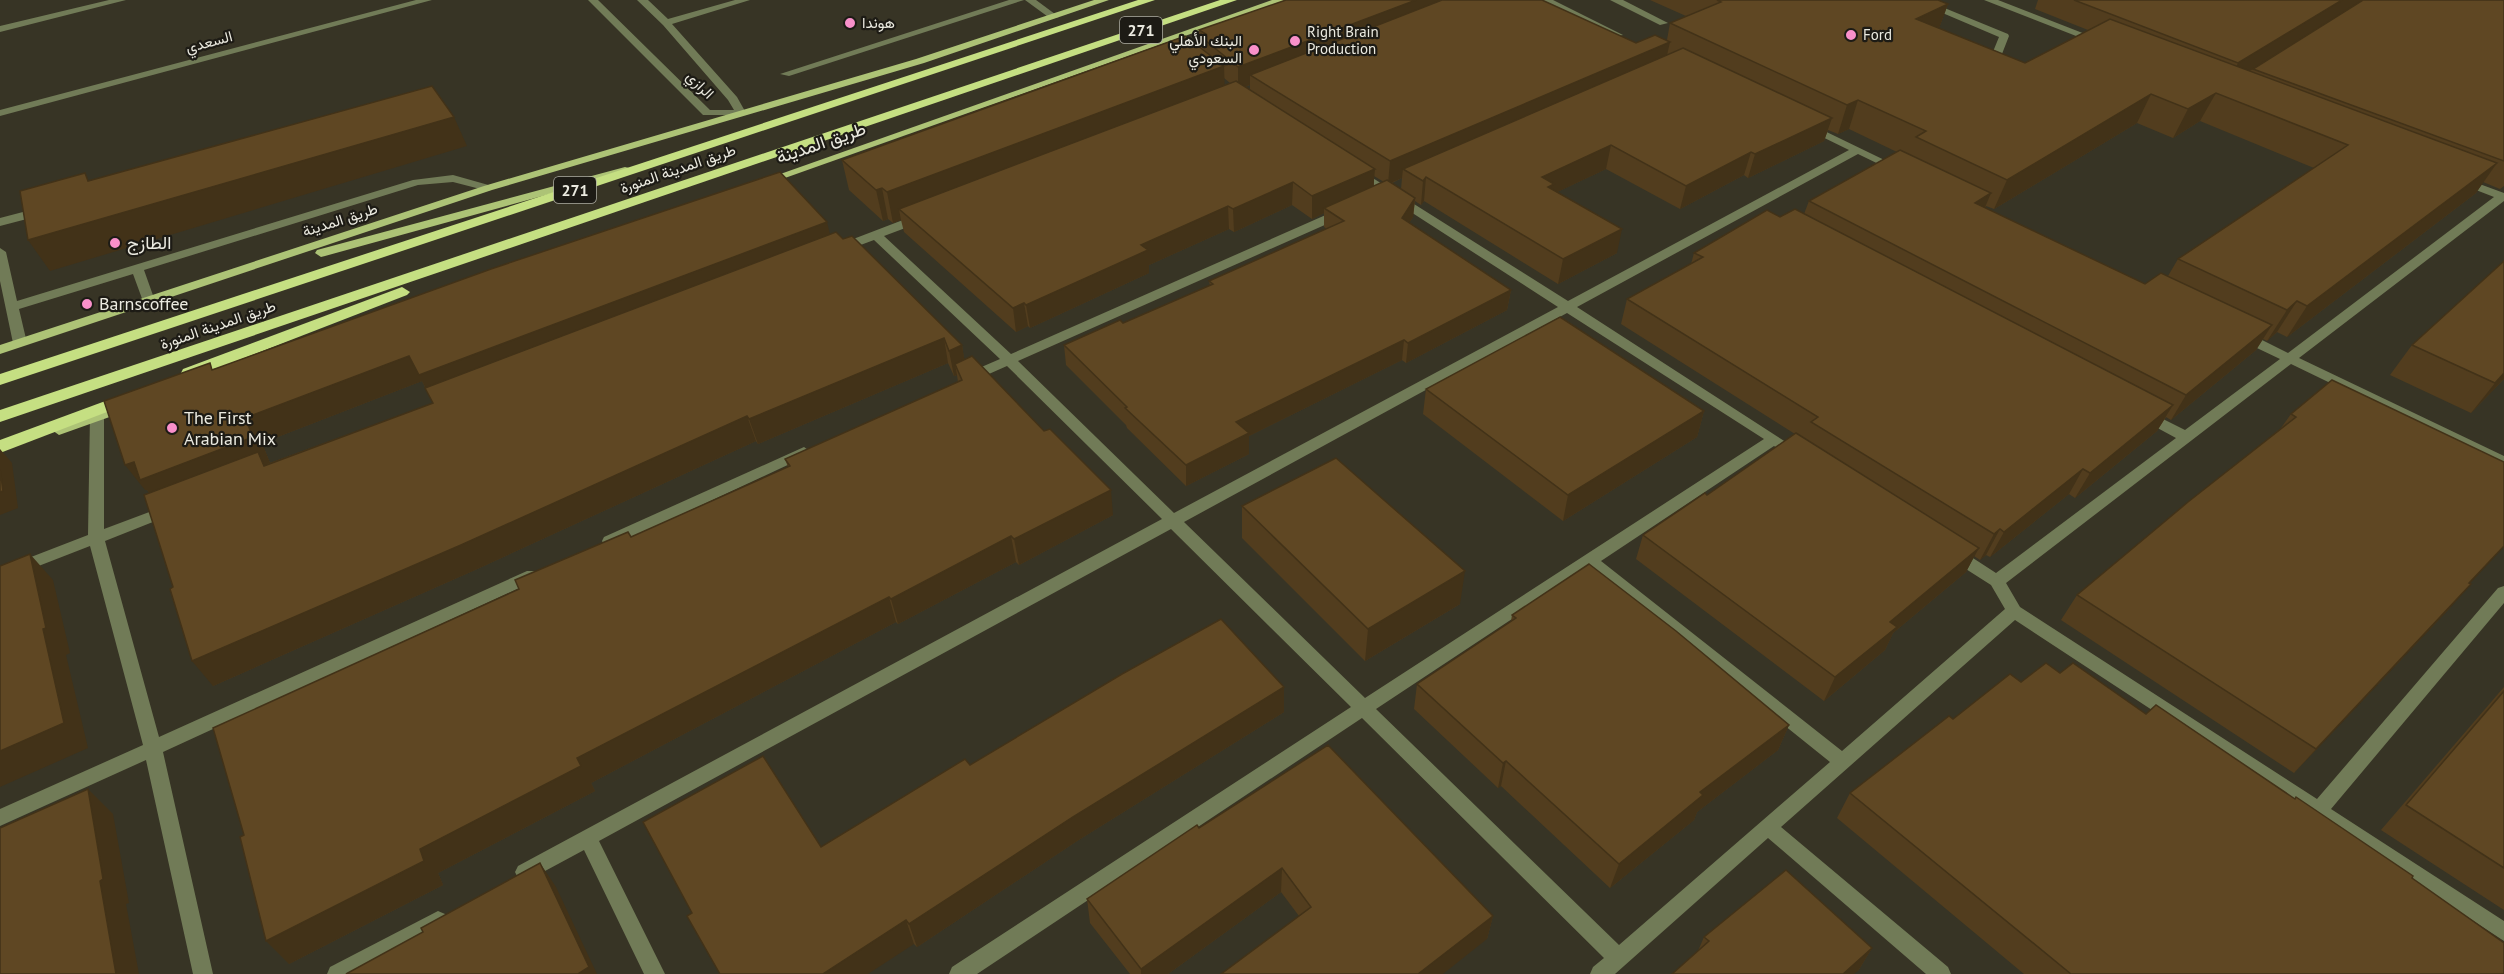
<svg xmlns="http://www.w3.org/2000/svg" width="2504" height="974" viewBox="0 0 2504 974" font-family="'PT Sans',Vazirmatn,sans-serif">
  <rect width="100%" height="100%" fill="#373425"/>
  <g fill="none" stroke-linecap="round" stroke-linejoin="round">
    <!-- minor -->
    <g fill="#717b57" fill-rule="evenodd">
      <path d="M109 0H126L0 32V26Z"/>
      <path d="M416 0H432L0 116V110Z"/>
      <path d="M588 0H598L710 110H734L728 100 663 25 637 0H648L668 19 735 0H750L672 24 737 97 746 113 745 115H703Z"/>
      <path d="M1009 0H1024L789 76 780 74Z"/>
      <path d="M1025 0H1036L1059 17 1051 19Z"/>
      <path d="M1540 0H1553L1623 35 1614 37Z"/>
      <path d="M1610 0H1623L1668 23 1660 25Z"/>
      <path d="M1912 0H1925L2008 34 2009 36 2000 59 1995 62 1990 59 1999 37Z"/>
      <path d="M1984 0H1998L2103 41 2094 43Z"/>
      <path d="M1808 123 1903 169 1897 172 1893 171 1858 154 1577 307 1806 455 1804 459H1794L1774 446 1601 561 1842 751 2005 609 1991 585 1947 557 1945 553 1947 549H1959L1996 573 2176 438 2139 418 2137 415 2139 412H2149L2185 430 2280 359 2238 339 2236 336 2238 333H2248L2288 353 2494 197 2458 183V179H2466L2504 193V201L2299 358 2504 456V467L2291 364 2006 583 2020 607 2317 799 2498 588 2504 586V603L2331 809 2504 921V941L2015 620 1781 827 1948 967 1951 974H1926L1768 838 1615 974H1590L1593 967 1604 958 1362 718 977 974H949L952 967 1351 707 1171 529 599 841 665 974H644L584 850 532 878 525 881 518 878 515 872 518 866 1162 519 1007 366 973 381H963L961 378 963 375 1000 359 874 240 839 253 833 249 835 246 916 215H924V221L884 236 1011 354 1337 210H1345V216L1018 361 1174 513 1558 307 1352 174V170H1360L1568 301 1849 150 1804 128V124ZM1567 313 1764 439 1365 698 1184 522ZM1589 568 1830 762 1619 945 1376 709Z"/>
      <path d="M453 175 492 186 494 188 488 191 453 182 418 185 144 270 155 301 154 304H144L133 274 19 309 27 343 20 347 13 343 0 281V248L6 252 17 301 413 180Z"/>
      <path d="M42 207 46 208V214L0 226V218Z"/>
      <path d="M97 411 104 416V529L168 505 173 506 176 510 173 514 105 541 159 737 527 571H539L541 575 539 579 163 752 213 974H193L146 760 0 826V809L143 745 90 546 0 581V569L88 535 90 416Z"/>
      <path d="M804 447 811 452 809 455 616 545H604L602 541 604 537Z"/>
      <path d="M438 911 445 914 448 920 445 926 357 974H327L330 967Z"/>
    </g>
    <!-- major -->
    <g fill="#adc376" fill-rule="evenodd">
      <path d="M1094 0H1109L924 63 492 190 0 354V345L484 186 916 59Z"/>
      <path d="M1272 0H1286L768 184 764 185 758 182Z"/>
      <path d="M625 167 629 168V172L325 256 321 257 315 253 317 250Z"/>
      <path d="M127 401 132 403 134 406 132 409 59 435 52 430 54 427Z"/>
    </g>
    <!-- highway -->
    <g fill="#c5df82" fill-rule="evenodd">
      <path d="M1138 0H1155L0 385V374Z"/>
      <path d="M1220 0H1237L0 422V410Z"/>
      <path d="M402 287 410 292 407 295 195 377H183L181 373 183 369Z"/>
      <path d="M127 393 133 394 135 398 133 402 0 453V440Z"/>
    </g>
  </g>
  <!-- wall -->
  <g fill="#523d1e" fill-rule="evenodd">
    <path d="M1650 0H1938L1948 4 1939 28 2025 63 2088 30 2035 9 2038 0H2504V186L2500 189 2483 182 2476 193 2287 337 2277 332 2267 341 2263 339 2256 350 2171 420 2166 417 2157 431 2075 498 2069 494 1990 557 1986 555 1980 560 1974 556 1966 572 1893 633 1885 650 1824 701 1636 559 1643 535 1707 495 1795 434 1621 324 1627 299 1691 264 1694 253 1780 217 1804 214 1809 201 1897 152 1849 129 1838 134 1828 130 1824 141 1748 178 1744 175 1680 209 1606 169 1557 192 1617 253 1558 284 1424 201 1421 205 1415 201 1413 217 1409 223 1511 290 1507 310 1406 363 1402 360 1249 436V454L1186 486 1127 428 1126 425 1066 365 1064 345 1123 323 1210 286 1209 281 1327 229 1324 227V213L1312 219 1292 205 1234 232 1229 229 1149 265V273L1030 328 1028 326 1016 332 904 232 901 220 893 223 888 219 883 221 849 190 842 160 1200 47 1199 30 1636 43 1667 40 1670 23 1686 16ZM1224 78 1230 83 1224 85ZM1250 85V90L1245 87ZM2200 121 2314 168 2178 259 2168 276 2145 284 1985 208 1986 206 1994 209 2137 123 2173 138ZM1374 176 1384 182 1374 186ZM1402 178 1401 189 1392 183Z"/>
    <path d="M830 234 843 239 962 345 964 359 1113 515 1019 565 1016 562 898 624 896 622 591 783 595 791 438 873 443 885 289 964 244 835 631 537 788 467 785 459 958 382 957 375 954 376 948 363 758 444 756 441 475 570 213 686 173 587 150 493 147 490H145L213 369ZM422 381 433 403 267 464 270 463 262 443Z"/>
    <path d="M2412 345 2504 379 2471 413 2390 375Z"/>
    <path d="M2332 380 2470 584 2448 610 2294 773 2061 620 2077 595 2281 428 2291 414Z"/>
    <path d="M1426 389 1704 411 1697 437 1563 521 1423 414Z"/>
    <path d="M1242 506 1460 604 1365 661 1242 538Z"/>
    <path d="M1512 615 1789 725 1778 750 1697 812 1694 820 1610 888 1501 786 1498 788 1414 709 1417 684 1511 621Z"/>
    <path d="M2060 673 2146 714 2412 878 2504 974H2024L1837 818 1850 793 1953 719 2021 682Z"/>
    <path d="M1284 687V712L1077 841 917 947 914 944 692 913 821 847 970 765Z"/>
    <path d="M2504 687V910L2381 830Z"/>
    <path d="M1199 828 1493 916 1487 939 1299 916 1281 892 1168 974H1130L1090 923 1087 899Z"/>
    <path d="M1704 937 1872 948 1858 971 1698 951Z"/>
  </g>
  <!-- shaded-wall -->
  <g fill="#423218">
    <path d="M1416 0H1471L1250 75V85L1238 89V67Z"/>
    <path d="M2342 0H2364L2227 85 2238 63Z"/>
    <path d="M1948 4 1938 31 1916 19Z"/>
    <path d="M1670 42 1665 64 1403 169 1402 178 1388 184 1390 161Z"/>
    <path d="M1224 66 1225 95 899 209 901 220 893 223 887 192Z"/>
    <path d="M2216 93 2200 121 2173 138 2188 109Z"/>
    <path d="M2151 94 2137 123 1994 209 2007 180Z"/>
    <path d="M1858 100 1849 129 1838 134 1847 105Z"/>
    <path d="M454 117 467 146 50 271 28 240Z"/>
    <path d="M1832 118 1824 141 1748 178 1755 154Z"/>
    <path d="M1611 145 1606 169 1553 194 1542 177Z"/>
    <path d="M1751 152 1744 175 1680 209 1686 186Z"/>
    <path d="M2497 163 2476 193 2287 337 2307 306Z"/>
    <path d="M1375 169 1373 192 1324 208V213L1312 219V196Z"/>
    <path d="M1426 177 1424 201 1421 205 1423 181Z"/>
    <path d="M1293 182 1292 205 1234 232 1233 209Z"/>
    <path d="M882 188 888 219 883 221 876 190Z"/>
    <path d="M1991 193 1981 217 1975 203Z"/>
    <path d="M1415 198 1413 217 1400 237 1402 218Z"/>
    <path d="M1228 206 1229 229 1149 265V273L1030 328 1026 305 1141 245Z"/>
    <path d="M827 222 833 246 432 400 422 381 262 443 270 463 267 464 276 477 159 505 147 490H145L125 465 245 418 409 356Z"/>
    <path d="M1622 229 1617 253 1558 284 1563 259Z"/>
    <path d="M1511 290 1507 310 1406 363 1408 343Z"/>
    <path d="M2297 301 2277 332 2267 341 2287 310Z"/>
    <path d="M1024 303 1028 326 1016 332 1013 308Z"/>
    <path d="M2272 325 2256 350 2171 420 2186 395Z"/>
    <path d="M944 338 948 363 758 444 749 419Z"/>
    <path d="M1404 340 1402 360 1249 436V454L1186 486V465L1236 422Z"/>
    <path d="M962 345 966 370 955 364 957 375 954 376 949 351Z"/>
    <path d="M2504 373V379L2471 413 2495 383Z"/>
    <path d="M2173 405 2157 431 2075 498 2090 473Z"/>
    <path d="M1704 411 1697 437 1563 521 1568 495Z"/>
    <path d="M747 416 756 441 475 570 213 686 192 661Z"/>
    <path d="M0 449 12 463 18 508 0 515Z"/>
    <path d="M2083 469 2069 494 1990 557 2004 532Z"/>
    <path d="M1111 490 1113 515 1019 565 1014 539Z"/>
    <path d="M2000 529 1986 555 1980 560 1994 534Z"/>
    <path d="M1011 536 1016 562 898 624 891 599Z"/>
    <path d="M2504 547 2491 561 2446 609 2469 583Z"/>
    <path d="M1979 548 1966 572 1893 633 1885 650 1824 701 1835 677 1890 622Z"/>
    <path d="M30 554 53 580 70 653 66 655 88 748 0 787V751L43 629Z"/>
    <path d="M1465 571 1460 604 1365 661 1368 629Z"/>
    <path d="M2471 584 2448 610 2294 773 2316 749Z"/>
    <path d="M889 597 896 622 591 783 595 791 438 873 443 885 289 964 266 941 420 849 577 758Z"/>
    <path d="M1284 687V712L1077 841 917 947 909 924 1073 817Z"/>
    <path d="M1789 725 1778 750 1697 812 1694 820 1610 888 1619 864 1700 792Z"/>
    <path d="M1506 761 1501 786 1498 788 1503 763Z"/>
    <path d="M88 789 113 814 129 903 126 904 139 974H116L100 881Z"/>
    <path d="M540 863 556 887 597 974H578Z"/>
    <path d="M1282 868 1281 892 1168 974H1141V969Z"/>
    <path d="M1493 916 1487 939 1443 974H1418Z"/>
    <path d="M906 920 914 944 868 974H823Z"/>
    <path d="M1872 948 1858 971 1854 974H1843Z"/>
  </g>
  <!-- building -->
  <g fill="#5f4723" stroke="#423218" stroke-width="1.5">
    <path d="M1286 0H1416L1238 67 1200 36 1206 34 1199 30Z"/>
    <path d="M1442 0H1542L1636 43 1655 35 1670 42 1390 161 1250 75Z"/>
    <path d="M1717 0H1938L1948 4 1916 19 2025 63 2110 19 2497 163 2307 306 2297 301 2287 310 2178 259 2348 145 2216 93 2188 109 2151 94 2007 180 1916 137 1926 131 1858 100 1847 105 1670 23 1721 2Z"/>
    <path d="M2074 0H2342L2238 63Z"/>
    <path d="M2363 0H2504V161L2253 69Z"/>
    <path d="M1185 36 1224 66 887 192 882 188 876 190 842 160Z"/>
    <path d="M1683 48 1832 118 1755 154 1751 152 1686 186 1611 145 1542 177 1554 184 1548 187 1622 229 1563 259 1426 177 1423 181 1403 169Z"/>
    <path d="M1236 81 1375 169 1312 196 1293 182 1233 209 1228 206 1141 245 1148 250 1026 305 1024 303 1013 308 899 209Z"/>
    <path d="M432 86 454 117 28 240 20 191 85 173 88 181Z"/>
    <path d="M1900 150 1991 193 1975 203 2145 284 2161 273 2272 325 2186 395 1809 201Z"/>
    <path d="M780 172 827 222 419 375 409 356 245 418 253 437 140 480 134 462 125 465 104 401 210 363 212 370 491 269Z"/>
    <path d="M1387 180 1415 198 1402 218 1511 290 1408 343 1404 340 1236 422 1249 433 1186 465 1125 408 1127 407 1064 345 1120 320 1123 323 1213 284 1209 281 1344 221 1324 208Z"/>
    <path d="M1795 209 2173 405 2090 473 2083 469 2004 532 2000 529 1994 534 1811 422 1818 417 1627 299 1703 257 1694 253 1767 210 1780 217Z"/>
    <path d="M836 232 843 239 852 236 962 345 949 351 944 338 749 419 747 416 461 545 192 661 170 589 173 587 144 495 258 452 264 466 433 403 425 388Z"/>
    <path d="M2504 261V373L2495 383 2412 345Z"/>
    <path d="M1560 317 1704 411 1568 495 1426 389Z"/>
    <path d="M972 356 1044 431 1050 429 1111 490 1014 539 1011 536 891 599 889 597 577 758 581 766 420 849 424 861 266 941 240 837 244 835 213 728 519 589 515 580 628 532 631 537 790 466 785 459 962 380 955 364Z"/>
    <path d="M2332 380 2504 462V546L2469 583 2471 584 2316 749 2077 595 2188 502 2296 417 2291 414Z"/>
    <path d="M1796 433 1979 548 1890 622 1897 627 1835 677 1643 535 1705 493 1707 495Z"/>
    <path d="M1336 458 1465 571 1368 629 1242 506Z"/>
    <path d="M0 469 3 491 0 492Z"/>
    <path d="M30 554 46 628 43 629 64 723 0 751V566Z"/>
    <path d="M1589 564 1676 631 1789 725 1700 792 1703 795 1619 864 1506 761 1503 763 1417 684 1516 618 1512 615Z"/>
    <path d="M1221 619 1284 687 1073 817 909 924 906 920 823 974H720L687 916 692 913 643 822 763 756 821 847 965 759 970 765 1122 674Z"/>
    <path d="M2046 663 2060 673 2073 663 2146 714 2156 705 2295 799 2296 797 2413 876 2412 878 2504 943V974H2071L1850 793 1949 716 1953 719 2010 674 2021 682Z"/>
    <path d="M2504 691V868L2406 805Z"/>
    <path d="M1328 745 1493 916 1418 974H1221L1311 907 1282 868 1141 969 1087 899 1197 825 1199 828Z"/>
    <path d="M88 789 103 879 100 881 116 974H0V828Z"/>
    <path d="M540 863 589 967 578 974H346L423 932 421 928Z"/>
    <path d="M1786 870 1872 948 1843 974H1672L1709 941 1704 937Z"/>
  </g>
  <!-- markers -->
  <g fill="#f990ca" stroke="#1d1b15" stroke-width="2">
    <circle cx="850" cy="23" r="6"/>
    <circle cx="1851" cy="35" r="6"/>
    <circle cx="1295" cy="41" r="6"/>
    <circle cx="1254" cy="50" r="6"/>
    <circle cx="115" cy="243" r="6"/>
    <circle cx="87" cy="304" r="6"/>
    <circle cx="172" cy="428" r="6"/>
  </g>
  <g text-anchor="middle" stroke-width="4.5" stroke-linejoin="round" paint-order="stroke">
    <!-- far-poi labels -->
    <g font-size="15" fill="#ebeae0" stroke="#1d1b15" text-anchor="start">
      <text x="862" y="28">هوندا</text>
      <text x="1307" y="37">Right Brain<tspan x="1307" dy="17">Production</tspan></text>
      <text x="1863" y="40">Ford</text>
      <text x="1242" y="46" text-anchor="end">البنك الأهلي<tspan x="1242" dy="17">السعودي</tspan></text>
    </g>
    <!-- far-street labels -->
    <g font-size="15" fill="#ebeae0" stroke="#1d1b15">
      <text transform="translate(209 42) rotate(-15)" y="5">السعدي</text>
      <text transform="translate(700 85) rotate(45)" y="5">الرازي</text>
      <text transform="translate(678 169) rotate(-19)" y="5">طريق المدينة المنورة</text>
      <text transform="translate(340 220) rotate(-18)" y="5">طريق المدينة</text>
      <text transform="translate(218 325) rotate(-19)" y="5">طريق المدينة المنورة</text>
    </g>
    <!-- shield labels -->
    <g fill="#1d1b15" stroke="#adaca3" stroke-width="1.5">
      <rect x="1120" y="17" width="42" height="26" rx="4.5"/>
      <rect x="554" y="177" width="42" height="26" rx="4.5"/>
    </g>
    <g font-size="16" font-weight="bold" fill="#ebeae0">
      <text x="1141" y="36">271</text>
      <text x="575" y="196">271</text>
    </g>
    <!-- street labels -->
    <g font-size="18" fill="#ebeae0" stroke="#1d1b15">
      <text transform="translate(821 143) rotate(-19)" y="6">طريق المدينة</text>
    </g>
    <!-- poi labels -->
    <g font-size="18" fill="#ebeae0" stroke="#1d1b15" text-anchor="start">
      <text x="127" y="249">الطازج</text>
      <text x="99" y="310">Barnscoffee</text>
      <text x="184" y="424">The First<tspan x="184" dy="21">Arabian Mix</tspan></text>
    </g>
  </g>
</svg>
